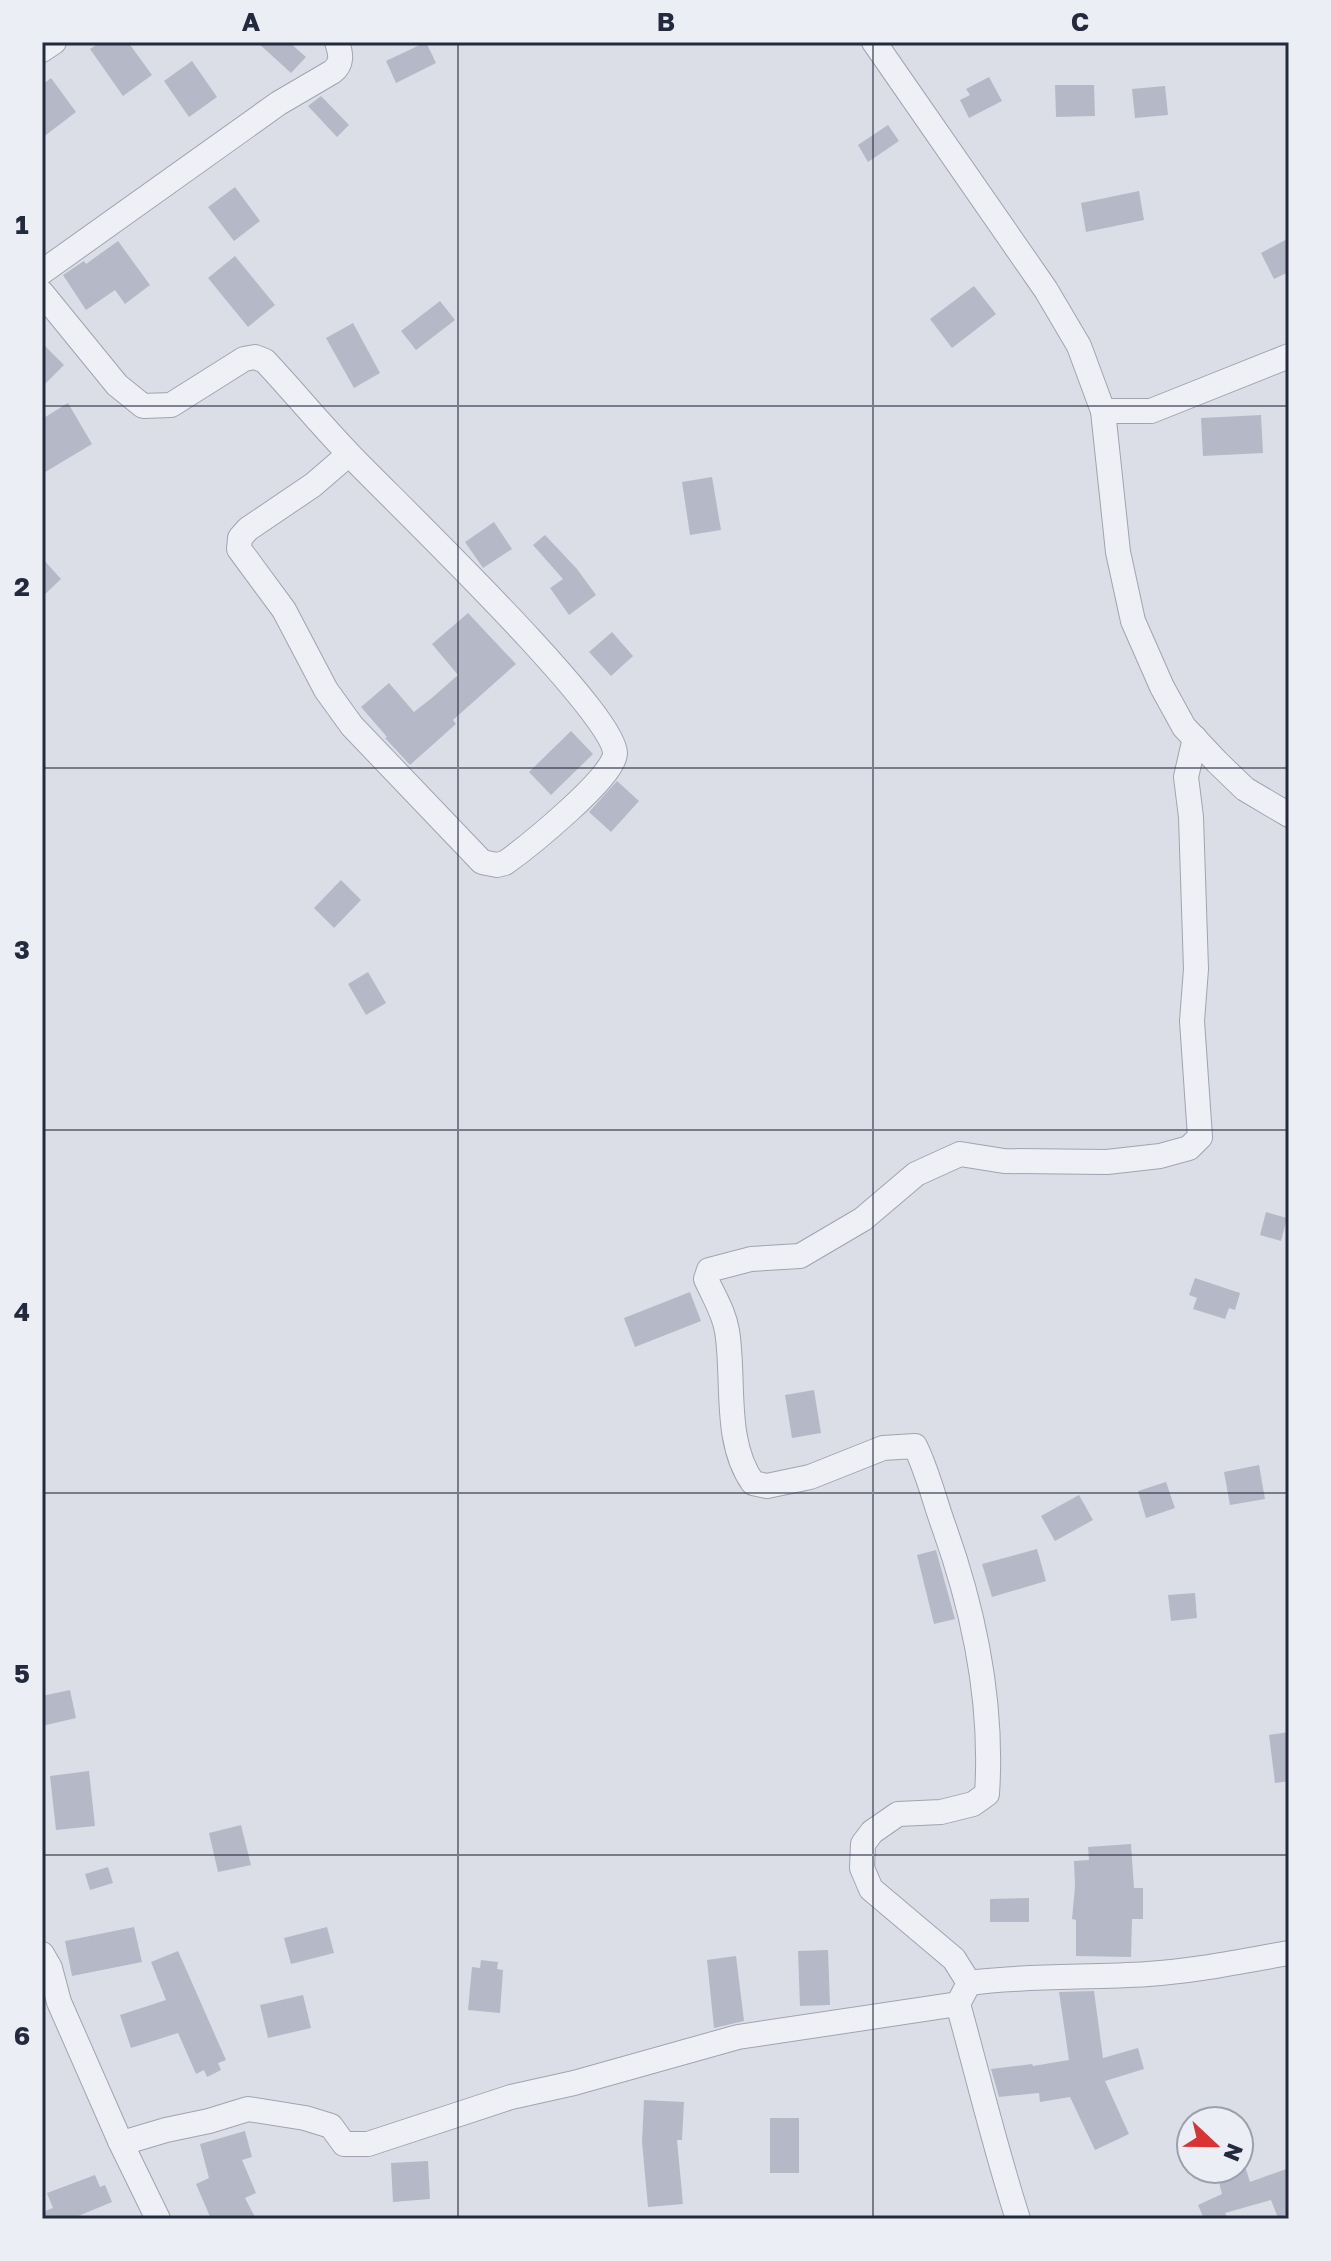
<svg xmlns="http://www.w3.org/2000/svg" width="1331" height="2261" viewBox="0 0 1331 2261" font-family="'Golos Text',sans-serif">
  <rect width="100%" height="100%" fill="#dbdee7"/>
  <!-- building -->
  <g fill="#b5b9c7">
    <path d="M101 42H128L152 75 123 96 90 49Z"/>
    <path d="M257 42H289L306 57 291 73Z"/>
    <path d="M426 42 436 63 396 83 386 61Z"/>
    <path d="M192 61 217 97 189 117 164 81Z"/>
    <path d="M989 77 1002 101 969 118 960 100 970 95 966 89Z"/>
    <path d="M51 78 76 112 42 138V85Z"/>
    <path d="M1055 85H1094L1095 116 1056 117Z"/>
    <path d="M1165 86 1168 115 1135 118 1132 89Z"/>
    <path d="M321 96 349 125 337 137 308 106Z"/>
    <path d="M888 125 899 141 868 162 858 145Z"/>
    <path d="M235 187 260 221 234 241 208 207Z"/>
    <path d="M1139 191 1144 220 1086 232 1081 203Z"/>
    <path d="M1289 238V272L1274 279 1261 253Z"/>
    <path d="M118 241 150 285 125 304 115 290 86 310 63 275 84 261 86 264Z"/>
    <path d="M235 256 275 305 248 327 208 278Z"/>
    <path d="M974 286 996 314 952 348 930 319Z"/>
    <path d="M440 301 455 320 416 350 401 331Z"/>
    <path d="M353 323 380 373 354 388 326 338Z"/>
    <path d="M42 343 64 365 42 387Z"/>
    <path d="M68 403 92 444 42 474V419Z"/>
    <path d="M1261 415 1263 453 1203 456 1201 418Z"/>
    <path d="M712 477 721 530 690 535 682 482Z"/>
    <path d="M494 522 512 549 483 568 465 542Z"/>
    <path d="M545 535 577 569 596 595 569 615 550 588 563 579 533 545Z"/>
    <path d="M42 558 61 579 42 597Z"/>
    <path d="M468 613 516 664 453 720 456 724 410 765 385 738 387 737 361 707 389 683 414 712 433 697 458 675 432 644Z"/>
    <path d="M612 632 633 656 611 676 589 652Z"/>
    <path d="M571 731 593 754 551 795 529 772Z"/>
    <path d="M617 781 639 801 611 832 589 812Z"/>
    <path d="M341 880 361 900 334 928 314 908Z"/>
    <path d="M368 972 386 1003 366 1015 348 984Z"/>
    <path d="M1266 1212 1287 1218 1281 1241 1260 1235Z"/>
    <path d="M1195 1278 1240 1293 1235 1310 1229 1308 1225 1319 1193 1309 1197 1298 1189 1295Z"/>
    <path d="M690 1292 701 1321 635 1347 624 1318Z"/>
    <path d="M814 1390 821 1433 792 1438 785 1395Z"/>
    <path d="M1259 1465 1265 1499 1230 1505 1224 1472Z"/>
    <path d="M1166 1482 1175 1508 1146 1518 1138 1491Z"/>
    <path d="M1079 1495 1093 1520 1055 1541 1041 1516Z"/>
    <path d="M1037 1549 1046 1581 992 1597 982 1564Z"/>
    <path d="M936 1550 955 1619 934 1624 917 1555Z"/>
    <path d="M1195 1593 1197 1618 1171 1621 1168 1595Z"/>
    <path d="M70 1690 76 1718 42 1726V1696Z"/>
    <path d="M1289 1732V1781L1275 1783 1269 1735Z"/>
    <path d="M89 1771 95 1826 56 1830 50 1776Z"/>
    <path d="M241 1825 251 1865 218 1872 209 1833Z"/>
    <path d="M1131 1844 1134 1888H1143V1919H1132L1131 1957 1076 1956V1920L1072 1919 1075 1886 1074 1861 1089 1860 1088 1847Z"/>
    <path d="M108 1867 113 1883 90 1890 85 1874Z"/>
    <path d="M1029 1898V1922H990V1899Z"/>
    <path d="M134 1927 142 1962 72 1976 65 1941Z"/>
    <path d="M327 1927 334 1953 291 1964 284 1938Z"/>
    <path d="M828 1950 830 2005 800 2006 798 1951Z"/>
    <path d="M178 1951 226 2060 218 2063 221 2070 207 2077 204 2070 196 2074 178 2033 131 2048 120 2015 166 2000 151 1962Z"/>
    <path d="M736 1956 744 2021 714 2028 707 1960Z"/>
    <path d="M481 1960 498 1962 497 1969 503 1970 500 2013 468 2010 472 1967 480 1968Z"/>
    <path d="M1094 1991 1103 2058 1138 2048 1144 2069 1105 2081 1129 2134 1095 2150 1070 2097 1040 2102 1039 2093 999 2097 991 2069 1032 2064 1033 2066 1069 2060 1059 1992Z"/>
    <path d="M303 1995 311 2028 268 2038 260 2005Z"/>
    <path d="M644 2100 684 2102 682 2140H677L683 2204 648 2207 642 2142Z"/>
    <rect x="770" y="2118" width="29" height="55"/>
    <path d="M245 2131 252 2157 242 2160 256 2193 245 2198 256 2219H211L196 2184 209 2178 200 2144Z"/>
    <path d="M428 2161 430 2199 393 2202 391 2163Z"/>
    <path d="M1245 2166 1250 2182 1289 2168V2214L1278 2218 1271 2200 1225 2213 1228 2219H1204L1198 2205 1222 2194 1217 2174Z"/>
    <path d="M95 2175 100 2187 105 2185 112 2202 71 2219H42V2212L53 2208 47 2193Z"/>
  </g>
  <g fill="none" stroke-linecap="round" stroke-linejoin="round">
    <defs>
      <g id="minor">
        <path d="M874 42 1046 290 1079 346 1103 411 1118 552 1133 621 1162 687 1184 727 1217 762 1245 789 1289 815"/>
        <path d="M42 50 54 42"/>
        <path d="M42 272 279 103 332 72C343 64 341 54 337 42"/>
        <path d="M42 293 117 385 143 406 171 405 244 359 255 357 265 361C294 392 321 425 351 456 392 499 613 710 615 753 616 776 526 848 505 863L497 865 482 862 352 726 326 690 284 610 239 549 240 538 248 529 313 485 349 454"/>
        <path d="M1103 411H1151L1289 356"/>
        <path d="M42 1954 50 1968 59 2002 120 2141 158 2219"/>
        <path d="M969 1983C1029 1975 1089 1978 1148 1974 1196 1971 1242 1961 1289 1953"/>
        <path d="M120 2141H129L166 2130 209 2121 248 2109 305 2118 331 2126 344 2144H368L511 2097 574 2083 738 2037 958 2004"/>
        <path d="M1018 2219C995 2148 978 2076 958 2004L969 1983 954 1959 871 1889 862 1868 863 1844 872 1832 898 1814 941 1812 973 1804 987 1794C993 1704 974 1611 944 1527 934 1500 928 1472 915 1446L883 1448 810 1477 767 1486 753 1483C723 1441 735 1379 727 1331 724 1312 714 1297 706 1279L709 1270 751 1259 800 1256 863 1219 916 1174 960 1154 1004 1161 1107 1162 1160 1156 1189 1148 1200 1137 1192 1021 1196 969 1191 817 1186 777 1195 738"/>
      </g>
    </defs>
    <!-- minor casing -->
    <use href="#minor" stroke="#a0a4b1" stroke-width="26"/>
    <!-- minor -->
    <use href="#minor" stroke="#eef0f5" stroke-width="24"/>
  </g>
  <!-- grid -->
  <path fill="none" stroke="#242a3e" stroke-width="2" stroke-opacity="0.55" d="M458 42V2219M873 42V2219M42 406H1289M42 768H1289M42 1130H1289M42 1493H1289M42 1855H1289"/>
  <!-- border -->
  <rect width="1331" height="2261" fill="none" stroke="#ebeef5" stroke-width="88"/>
  <!-- north arrow -->
  <g transform="translate(1215 2145) rotate(112)"><circle r="38" fill="#ebeef5" stroke="#9ba0ac" stroke-width="2"/>
  <path d="M0-6L14 30L0 20L-14 30Z" fill="#d93434"/>
  <text y="-12" font-size="22" font-weight="bold" text-anchor="middle" fill="#242a3e">N</text>
  </g>
  <rect x="44" y="44" width="1243" height="2173" fill="none" stroke="#242a3e" stroke-width="3"/>
  <g font-size="26" text-anchor="middle" font-weight="bold" fill="#242a3e">
    <text x="251" y="31">A</text>
    <text x="666" y="31">B</text>
    <text x="1080" y="31">C</text>
    <text x="22" y="234">1</text>
    <text x="22" y="596">2</text>
    <text x="22" y="959">3</text>
    <text x="22" y="1321">4</text>
    <text x="22" y="1683">5</text>
    <text x="22" y="2045">6</text>
  </g>
</svg>
